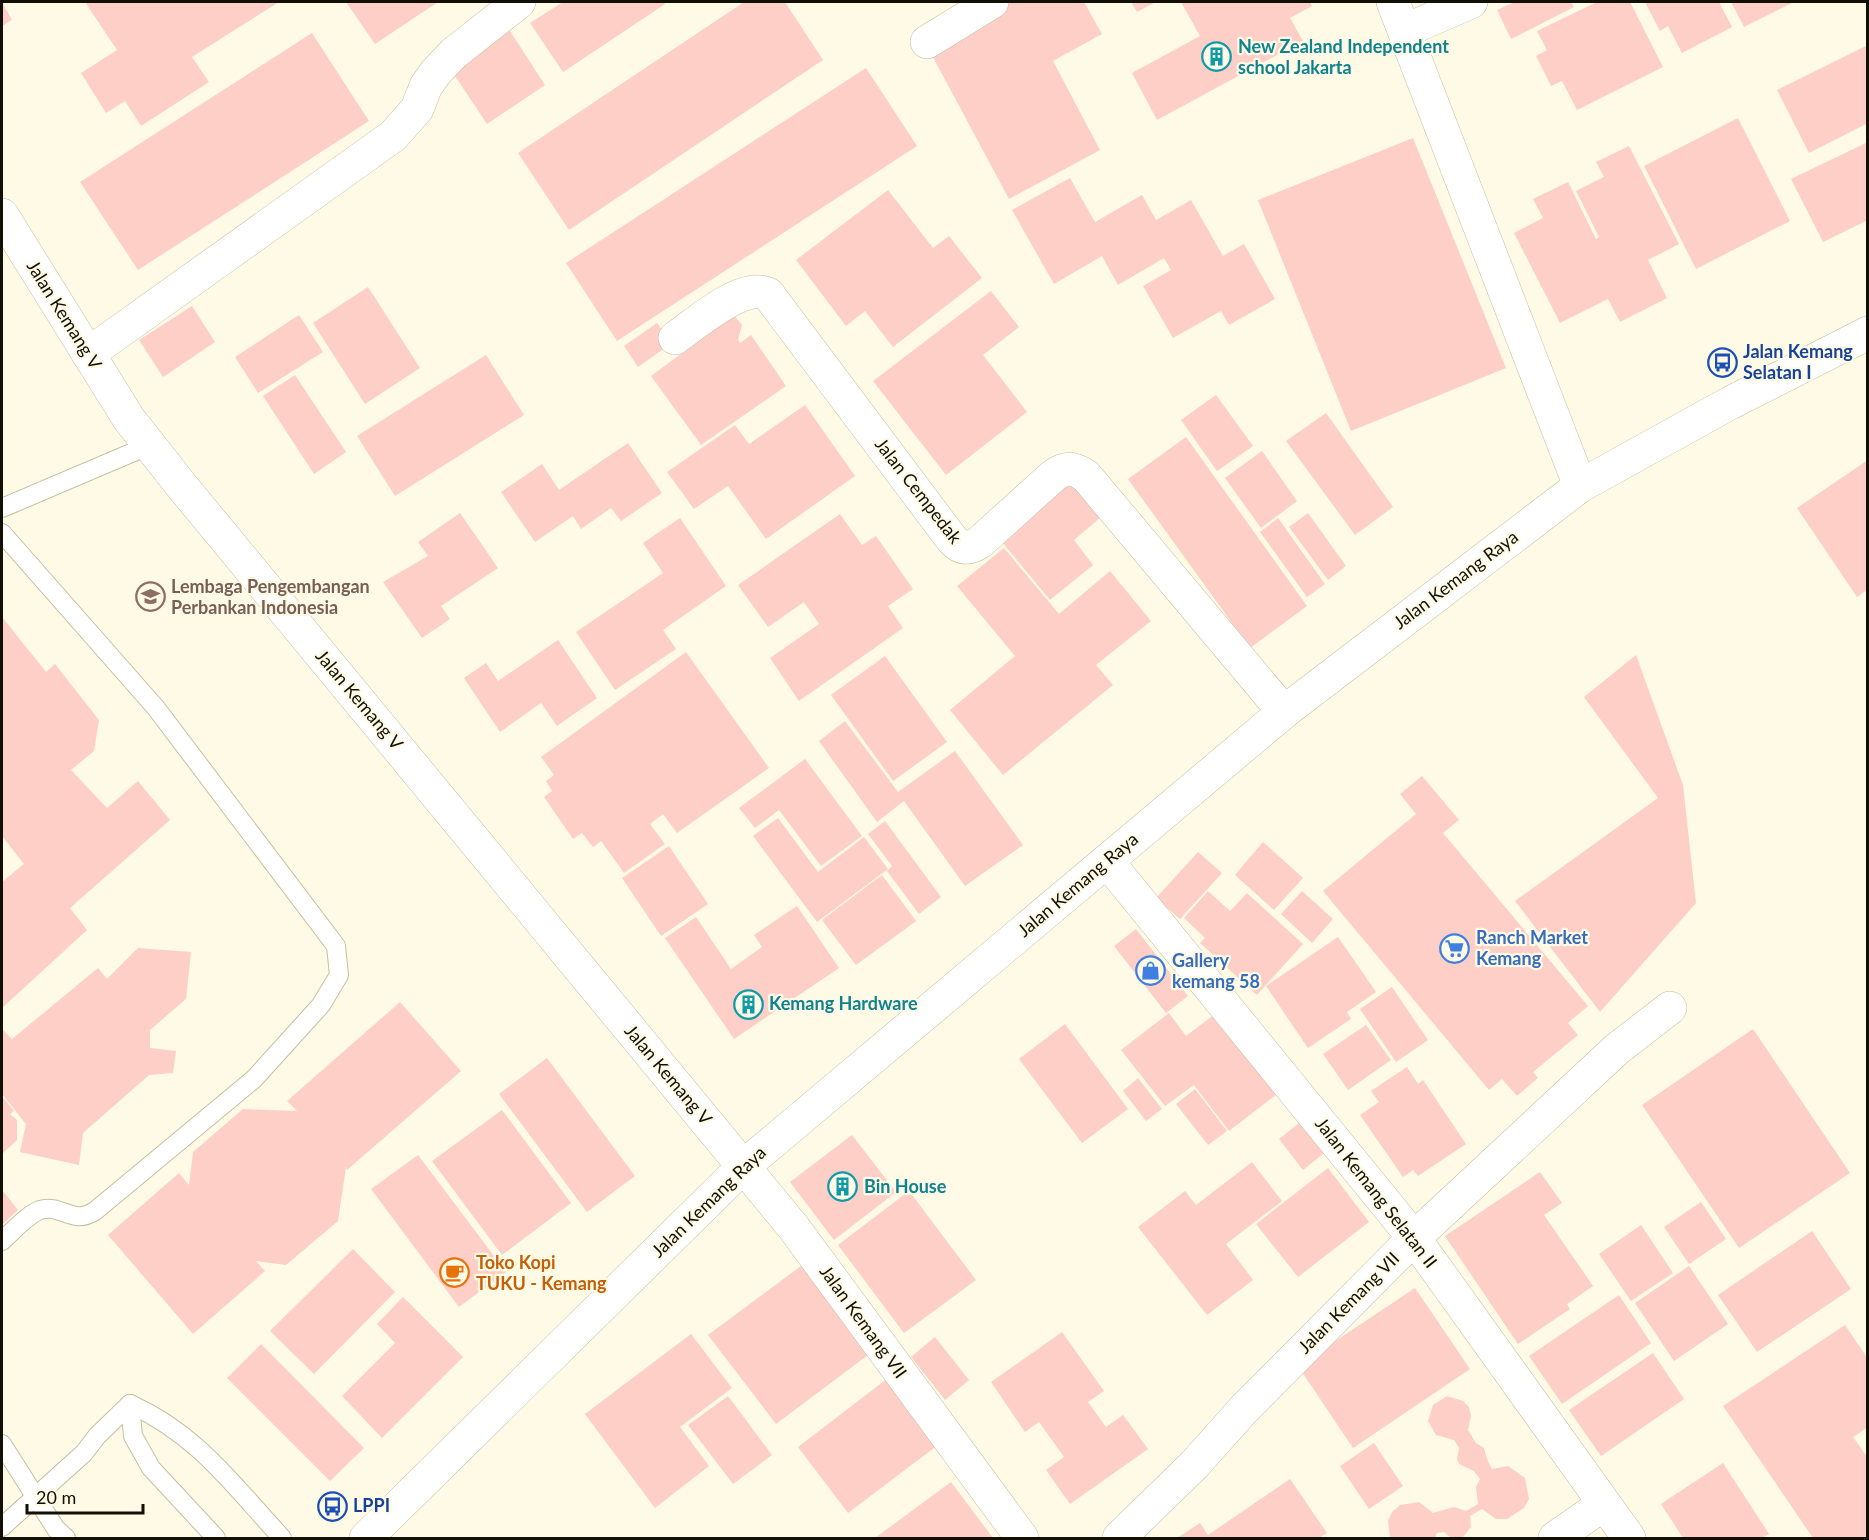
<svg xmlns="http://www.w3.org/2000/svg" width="1869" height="1540" viewBox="0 0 1869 1540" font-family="Lato,sans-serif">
  <rect width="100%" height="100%" fill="#fefae6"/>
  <!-- building -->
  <g fill="#fecfc7">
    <path d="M2 2 12 20 2 26Z"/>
    <path d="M85 2H279L192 57 209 82 141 126 125 101 106 113 81 73 117 50Z"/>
    <path d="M346 2H438L375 44Z"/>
    <path d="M563 2H664L665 4 563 72 530 23Z"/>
    <path d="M744 2H785L823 60 569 230 518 153Z"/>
    <path d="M1011 2H1084L1102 34 1053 61 1100 150 1009 199 927 46Z"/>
    <path d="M1131 2H1156L1137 12Z"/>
    <path d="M1181 2H1310L1312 6 1290 18 1303 41 1157 120 1132 73 1200 36Z"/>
    <path d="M1515 2H1571L1574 7 1511 39 1497 10Z"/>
    <path d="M1597 2H1630L1663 67 1577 110 1562 81 1551 86 1536 56 1547 50 1537 31Z"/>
    <path d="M1645 2H1719L1732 27 1682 53 1668 26 1660 31Z"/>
    <path d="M1731 2H1794L1744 27Z"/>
    <path d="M510 31 545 85 487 124 451 70Z"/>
    <path d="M312 33 369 121 138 270 80 182Z"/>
    <path d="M1868 45V123L1809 153 1777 90Z"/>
    <path d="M866 68 917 146 617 341 566 263Z"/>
    <path d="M1738 118 1790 221 1696 269 1644 166Z"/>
    <path d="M1413 138 1506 368 1351 431 1258 200Z"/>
    <path d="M1868 142V220L1823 242 1791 179Z"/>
    <path d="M1629 146 1679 244 1648 260 1667 298 1620 322 1608 299 1560 323 1514 233 1543 218 1533 199 1568 182 1596 239 1599 237 1576 191 1604 177 1596 162Z"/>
    <path d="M1070 178 1095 222 1142 195 1156 220 1191 200 1223 256 1244 244 1275 299 1229 325 1221 311 1173 338 1143 286 1171 270 1164 258 1118 285 1102 256 1054 284 1012 210Z"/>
    <path d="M888 190 933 248 949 236 982 278 893 347 865 311 846 326 796 260Z"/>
    <path d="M368 287 420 368 365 404 313 323Z"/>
    <path d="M991 291 1019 327 983 355 1027 412 946 475 873 381Z"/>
    <path d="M192 306 215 342 163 377 139 340Z"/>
    <path d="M299 315 323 352 258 393 235 357Z"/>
    <path d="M734 315 742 325 738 340 740 343 751 335 786 386 701 445 651 376Z"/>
    <path d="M657 323 672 343 638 367 624 346Z"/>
    <path d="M486 355 524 415 395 496 357 436Z"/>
    <path d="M295 375 346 452 314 474 263 396Z"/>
    <path d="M1216 395 1253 446 1217 471 1181 420Z"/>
    <path d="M805 405 855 476 766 539 728 486 694 509 667 472 735 425 749 444Z"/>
    <path d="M1326 413 1393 507 1355 535 1286 441Z"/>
    <path d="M1186 437 1307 606 1250 648 1128 479Z"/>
    <path d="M628 443 662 493 621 521 611 508 581 529 573 516 535 542 501 492 542 464 559 490Z"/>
    <path d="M1262 451 1297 501 1261 528 1225 478Z"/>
    <path d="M1868 460V589L1857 597 1797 508Z"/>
    <path d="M1068 478 1100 518 1074 540 1093 565 1050 600 997 536Z"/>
    <path d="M460 513 498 568 441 606 450 619 422 638 383 582 428 556 418 542Z"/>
    <path d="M1308 513 1346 566 1328 580 1289 527Z"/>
    <path d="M840 514 862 545 876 536 913 589 888 606 903 628 799 701 770 658 819 624 804 602 768 627 738 585Z"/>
    <path d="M680 518 726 586 663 630 676 649 615 690 576 632 663 573 643 543Z"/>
    <path d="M1278 518 1325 584 1307 597 1260 532Z"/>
    <path d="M1004 548 1059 614 1110 571 1151 621 1096 665 1113 685 1003 775 950 710 1015 656 957 586Z"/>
    <path d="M2 617 46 672 55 664 99 720 94 751 71 770 107 808 138 781 170 820 70 908 87 930 2 1008V882L24 864 2 836Z"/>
    <path d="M558 640 597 698 557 726 541 703 500 732 464 678 486 663 498 681Z"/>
    <path d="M686 652 769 768 677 833 663 814 650 824 665 844 624 873 601 841 593 847 582 833 573 839 544 797 552 791 546 781 554 775 541 757Z"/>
    <path d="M1636 655 1683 785 1696 903 1600 1012 1515 901 1658 798 1584 697Z"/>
    <path d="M885 656 947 742 893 781 831 695Z"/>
    <path d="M845 721 898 792 955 751 1023 845 965 886 904 801 877 822 819 741Z"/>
    <path d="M805 759 862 836 821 866 779 810 755 828 739 808Z"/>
    <path d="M1422 776 1459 820 1443 833 1588 1006 1568 1023 1578 1035 1533 1072 1538 1078 1517 1096 1502 1079 1489 1090 1323 891 1416 814 1400 794Z"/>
    <path d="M778 818 818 872 864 837 888 869 817 922 753 836Z"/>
    <path d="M885 821 941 897 919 914 887 871 892 866 868 834Z"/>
    <path d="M1263 842 1303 878 1274 910 1235 875Z"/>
    <path d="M669 846 708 904 661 936 622 878Z"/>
    <path d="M1198 852 1222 873 1180 919 1156 898Z"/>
    <path d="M882 875 916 921 856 965 822 920Z"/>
    <path d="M1208 891 1230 911 1247 893 1303 944 1257 995 1200 943 1205 938 1184 918Z"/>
    <path d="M1302 891 1333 919 1312 943 1281 914Z"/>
    <path d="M797 906 839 968 734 1039 665 938 696 917 731 969 762 947 754 935Z"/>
    <path d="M1136 929 1188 996 1166 1013 1114 946Z"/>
    <path d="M1338 937 1376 992 1347 1012 1351 1019 1308 1048 1266 986Z"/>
    <path d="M138 948 191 952 186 999 150 1030V1048L176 1051 173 1073 149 1075 83 1133 79 1165 20 1152 26 1124 2 1094V1029L12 1039 98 968 107 979Z"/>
    <path d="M1392 987 1428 1040 1396 1062 1360 1009Z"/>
    <path d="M400 1002 461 1071 347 1170 346 1167 338 1221 286 1265 256 1261 265 1271 193 1334 108 1235 179 1173 189 1185 193 1152 243 1109 297 1111 287 1101Z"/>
    <path d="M1219 1011 1281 1091 1229 1131 1194 1085 1165 1106 1121 1050 1169 1013 1186 1036Z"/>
    <path d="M1065 1024 1128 1109 1082 1143 1019 1059Z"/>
    <path d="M1366 1025 1391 1060 1348 1090 1323 1054Z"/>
    <path d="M1753 1029 1850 1173 1739 1248 1642 1105Z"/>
    <path d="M547 1058 635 1176 587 1212 499 1094Z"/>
    <path d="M1407 1067 1418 1084 1423 1080 1466 1144 1418 1176 1413 1170 1403 1177 1360 1115 1379 1102 1371 1091Z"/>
    <path d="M1138 1078 1162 1109 1146 1121 1123 1091Z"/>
    <path d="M1195 1089 1227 1131 1208 1145 1176 1104Z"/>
    <path d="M2 1096 14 1111 10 1114 17 1120V1140L2 1154Z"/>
    <path d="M502 1110 571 1203 502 1255 432 1161Z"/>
    <path d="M1304 1119 1328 1150 1303 1170 1279 1139Z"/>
    <path d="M852 1135 896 1192 834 1240 790 1182Z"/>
    <path d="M418 1155 506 1272 459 1307 371 1189Z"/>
    <path d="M1252 1162 1282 1201 1226 1244 1253 1280 1207 1315 1138 1227 1185 1191 1196 1205Z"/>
    <path d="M1328 1168 1369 1222 1298 1277 1256 1224Z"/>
    <path d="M1540 1172 1562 1203 1544 1215 1593 1286 1567 1304 1570 1309 1518 1344 1445 1236Z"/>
    <path d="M2 1190 18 1210 2 1225Z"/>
    <path d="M909 1191 976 1280 904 1333 838 1245Z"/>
    <path d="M1701 1202 1726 1239 1689 1264 1664 1227Z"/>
    <path d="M1641 1225 1673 1273 1631 1301 1599 1254Z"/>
    <path d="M1812 1231 1851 1289 1757 1352 1718 1295Z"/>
    <path d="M353 1249 395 1292 314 1374 270 1331Z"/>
    <path d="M801 1266 868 1355 776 1424 708 1335Z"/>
    <path d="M1689 1266 1728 1324 1674 1361 1635 1303Z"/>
    <path d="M1415 1288 1470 1369 1353 1448 1298 1366Z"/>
    <path d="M1619 1295 1651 1343 1562 1404 1529 1356Z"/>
    <path d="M403 1297 463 1357 382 1438 342 1396 395 1343 377 1324Z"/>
    <path d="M1845 1325 1868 1359V1427L1853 1437 1868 1458V1538H1813L1723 1406Z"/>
    <path d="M1062 1332 1104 1391 1088 1402 1106 1427 1123 1415 1148 1449 1070 1504 1046 1470 1064 1457 1039 1422 1025 1432 991 1382Z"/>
    <path d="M691 1334 732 1388 680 1427 709 1466 655 1508 585 1414Z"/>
    <path d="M935 1337 969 1380 945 1400 911 1357Z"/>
    <path d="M261 1344 364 1448 330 1481 227 1378Z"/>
    <path d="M1653 1353 1684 1399 1601 1456 1569 1410Z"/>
    <path d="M892 1375 942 1442 848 1513 798 1447Z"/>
    <path d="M728 1396 772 1455 733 1484 688 1425Z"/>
    <path d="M1447 1396 1463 1401 1469 1407 1471 1416 1468 1430 1476 1443 1484 1448 1487 1459 1492 1469 1508 1466 1525 1478 1529 1499 1524 1508 1507 1519H1496L1482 1509 1470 1516 1471 1527 1463 1537 1451 1538 1444 1532 1437 1533 1435 1538H1390L1388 1521 1392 1512 1400 1505 1419 1502 1433 1513 1454 1507 1466 1511 1478 1504 1476 1487 1480 1479 1474 1471 1459 1464 1457 1459 1459 1448 1454 1440 1436 1435 1428 1421 1433 1405Z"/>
    <path d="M1374 1443 1403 1486 1369 1509 1340 1466Z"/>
    <path d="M1723 1463 1769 1534 1762 1538H1683L1661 1504Z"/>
    <path d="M1290 1479 1327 1533 1319 1538H1177L1200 1523 1208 1535Z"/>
    <path d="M951 1482 993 1538H875Z"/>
  </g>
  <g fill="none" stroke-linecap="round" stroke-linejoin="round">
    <defs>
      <g id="service">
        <path d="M2 508 150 445"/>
        <path d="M2 533 156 708 336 946 339 975 321 1005 254 1079 95 1211C72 1226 61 1203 40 1210 27 1215 12 1232 2 1241"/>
        <path d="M130 1404C197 1434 233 1485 282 1538"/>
        <path d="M130 1404 133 1436 151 1468 216 1538"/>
        <path d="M2 1444 56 1529 66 1538"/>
        <path d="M2 1527 84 1453 97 1436 130 1404"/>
      </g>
      <g id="minor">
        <path d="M1393 2 1580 486"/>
        <path d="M1406 30 1471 2"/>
        <path d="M927 42 992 2"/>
        <path d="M2 215 129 419 181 485 794 1228 1022 1538"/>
        <path d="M675 338C697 323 742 282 768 294L951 538C961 550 968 550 980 542L1053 476C1065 467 1073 467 1086 476L1284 712"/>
        <path d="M88 354 393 136 417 109 426 86 436 72 454 53 519 2"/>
        <path d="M1107 861 1414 1238 1629 1538"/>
        <path d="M1119 1538 1194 1465 1244 1409 1414 1238 1617 1049 1670 1008"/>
        <path d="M1555 1538 1604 1504"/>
      </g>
      <path id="tertiary" d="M366 1538 744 1166 1284 712 1580 486 1730 403 1868 333"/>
    </defs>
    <!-- service casing -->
    <use href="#service" stroke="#c6bf9e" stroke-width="20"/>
    <!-- minor casing -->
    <use href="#minor" stroke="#c6bf9e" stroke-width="34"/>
    <!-- tertiary casing -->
    <use href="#tertiary" stroke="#c6bf9e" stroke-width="34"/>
    <!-- service -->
    <use href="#service" stroke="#fff" stroke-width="18"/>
    <!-- minor -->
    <use href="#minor" stroke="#fff" stroke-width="33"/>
    <!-- tertiary -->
    <use href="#tertiary" stroke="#fff" stroke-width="33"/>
  </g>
  <!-- icons -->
  <defs>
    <symbol id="building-ring" viewBox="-11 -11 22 22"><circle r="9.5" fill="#fefae6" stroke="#0f9aa8" stroke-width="1.5"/><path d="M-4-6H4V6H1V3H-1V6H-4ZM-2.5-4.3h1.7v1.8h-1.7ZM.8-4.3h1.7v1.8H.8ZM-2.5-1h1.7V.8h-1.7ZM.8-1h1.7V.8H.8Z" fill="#0f9aa8"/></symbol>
    <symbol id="bus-ring" viewBox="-11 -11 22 22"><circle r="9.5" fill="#fefae6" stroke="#1a4fb4" stroke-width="1.5"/><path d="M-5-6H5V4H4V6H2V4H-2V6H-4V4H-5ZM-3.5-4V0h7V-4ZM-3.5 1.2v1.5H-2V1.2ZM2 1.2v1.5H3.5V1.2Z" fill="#1a4fb4"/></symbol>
    <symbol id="university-ring" viewBox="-11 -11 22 22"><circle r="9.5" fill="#fefae6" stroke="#8d6e63" stroke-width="1.5"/><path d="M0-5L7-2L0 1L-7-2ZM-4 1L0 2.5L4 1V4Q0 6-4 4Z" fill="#8d6e63"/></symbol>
    <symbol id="supermarket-ring" viewBox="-11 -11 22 22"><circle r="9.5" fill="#fefae6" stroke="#3f7fe0" stroke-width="1.5"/><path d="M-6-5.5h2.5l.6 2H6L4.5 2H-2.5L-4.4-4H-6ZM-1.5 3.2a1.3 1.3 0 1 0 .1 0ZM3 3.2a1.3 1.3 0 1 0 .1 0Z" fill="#3f7fe0"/></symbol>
    <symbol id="shop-ring" viewBox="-11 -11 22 22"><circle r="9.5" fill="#fefae6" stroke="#3f7fe0" stroke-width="1.5"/><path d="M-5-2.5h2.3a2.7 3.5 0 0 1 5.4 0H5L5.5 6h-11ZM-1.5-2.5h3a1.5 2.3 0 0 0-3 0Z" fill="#3f7fe0"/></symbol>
    <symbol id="cafe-ring" viewBox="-11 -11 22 22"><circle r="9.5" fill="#fefae6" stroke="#e8710a" stroke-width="1.5"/><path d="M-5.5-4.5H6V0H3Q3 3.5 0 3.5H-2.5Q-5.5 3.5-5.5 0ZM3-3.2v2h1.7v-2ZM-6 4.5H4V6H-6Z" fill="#e8710a"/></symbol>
  </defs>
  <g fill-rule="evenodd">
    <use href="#building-ring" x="1200" y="40" width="33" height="33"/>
    <use href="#bus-ring" x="1706" y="346" width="33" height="33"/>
    <use href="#university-ring" x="134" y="580" width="33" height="33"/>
    <use href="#supermarket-ring" x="1438" y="932" width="33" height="33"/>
    <use href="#shop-ring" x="1134" y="954" width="33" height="33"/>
    <use href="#building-ring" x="732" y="988" width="33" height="33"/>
    <use href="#building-ring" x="826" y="1170" width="33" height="33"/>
    <use href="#cafe-ring" x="438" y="1256" width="33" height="33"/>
    <use href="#bus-ring" x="316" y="1490" width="33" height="33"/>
  </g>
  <g text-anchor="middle" stroke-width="4.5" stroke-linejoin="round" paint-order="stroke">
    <!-- culture labels -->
    <g font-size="18" font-weight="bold" fill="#0d838f" stroke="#fefae6" text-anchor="start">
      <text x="1238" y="53">New Zealand Independent<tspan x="1238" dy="21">school Jakarta</tspan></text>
      <text x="769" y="1010">Kemang Hardware</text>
      <text x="864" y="1193">Bin House</text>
    </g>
    <!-- street labels -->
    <g font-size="18" fill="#120f05" stroke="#fefae6">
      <text transform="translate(64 315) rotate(58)" y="6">Jalan Kemang V</text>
      <text transform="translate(918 491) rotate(52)" y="6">Jalan Cempedak</text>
      <text transform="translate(1456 580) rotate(-37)" y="6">Jalan Kemang Raya</text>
      <text transform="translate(359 700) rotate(50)" y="6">Jalan Kemang V</text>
      <text transform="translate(1078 885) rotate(-40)" y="6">Jalan Kemang Raya</text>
      <text transform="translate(668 1075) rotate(50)" y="6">Jalan Kemang V</text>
      <text transform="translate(1376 1193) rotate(52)" y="6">Jalan Kemang Selatan II</text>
      <text transform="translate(709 1202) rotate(-44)" y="6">Jalan Kemang Raya</text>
      <text transform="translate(1349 1303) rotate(-45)" y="6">Jalan Kemang VII</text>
      <text transform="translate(863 1322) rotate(54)" y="6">Jalan Kemang VII</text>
    </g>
    <!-- transit labels -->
    <g font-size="18" font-weight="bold" fill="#164399" stroke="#fefae6" text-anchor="start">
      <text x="1743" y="358">Jalan Kemang<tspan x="1743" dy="21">Selatan I</tspan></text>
      <text x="353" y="1512">LPPI</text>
    </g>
    <!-- education labels -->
    <g font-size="18" font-weight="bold" fill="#785e54" stroke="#fefae6" text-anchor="start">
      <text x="171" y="593">Lembaga Pengembangan<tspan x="171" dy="21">Perbankan Indonesia</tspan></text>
    </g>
    <!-- shop labels -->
    <g font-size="18" font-weight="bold" fill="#366cbe" stroke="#fefae6" text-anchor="start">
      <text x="1476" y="944">Ranch Market<tspan x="1476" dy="21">Kemang</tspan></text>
      <text x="1172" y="967">Gallery<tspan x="1172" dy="21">kemang 58</tspan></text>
    </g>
    <!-- food labels -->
    <g font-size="18" font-weight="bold" fill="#c56008" stroke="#fefae6" text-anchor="start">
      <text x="476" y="1269">Toko Kopi<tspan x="476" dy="21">TUKU - Kemang</tspan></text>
    </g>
  </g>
  <!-- border -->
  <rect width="1869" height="1540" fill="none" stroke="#120f05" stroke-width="6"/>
  <!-- scale -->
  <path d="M27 1504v9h116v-9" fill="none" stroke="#120f05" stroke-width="3"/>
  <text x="36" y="1504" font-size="18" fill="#120f05" stroke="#fefae6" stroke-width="4.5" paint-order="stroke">20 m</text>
</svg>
